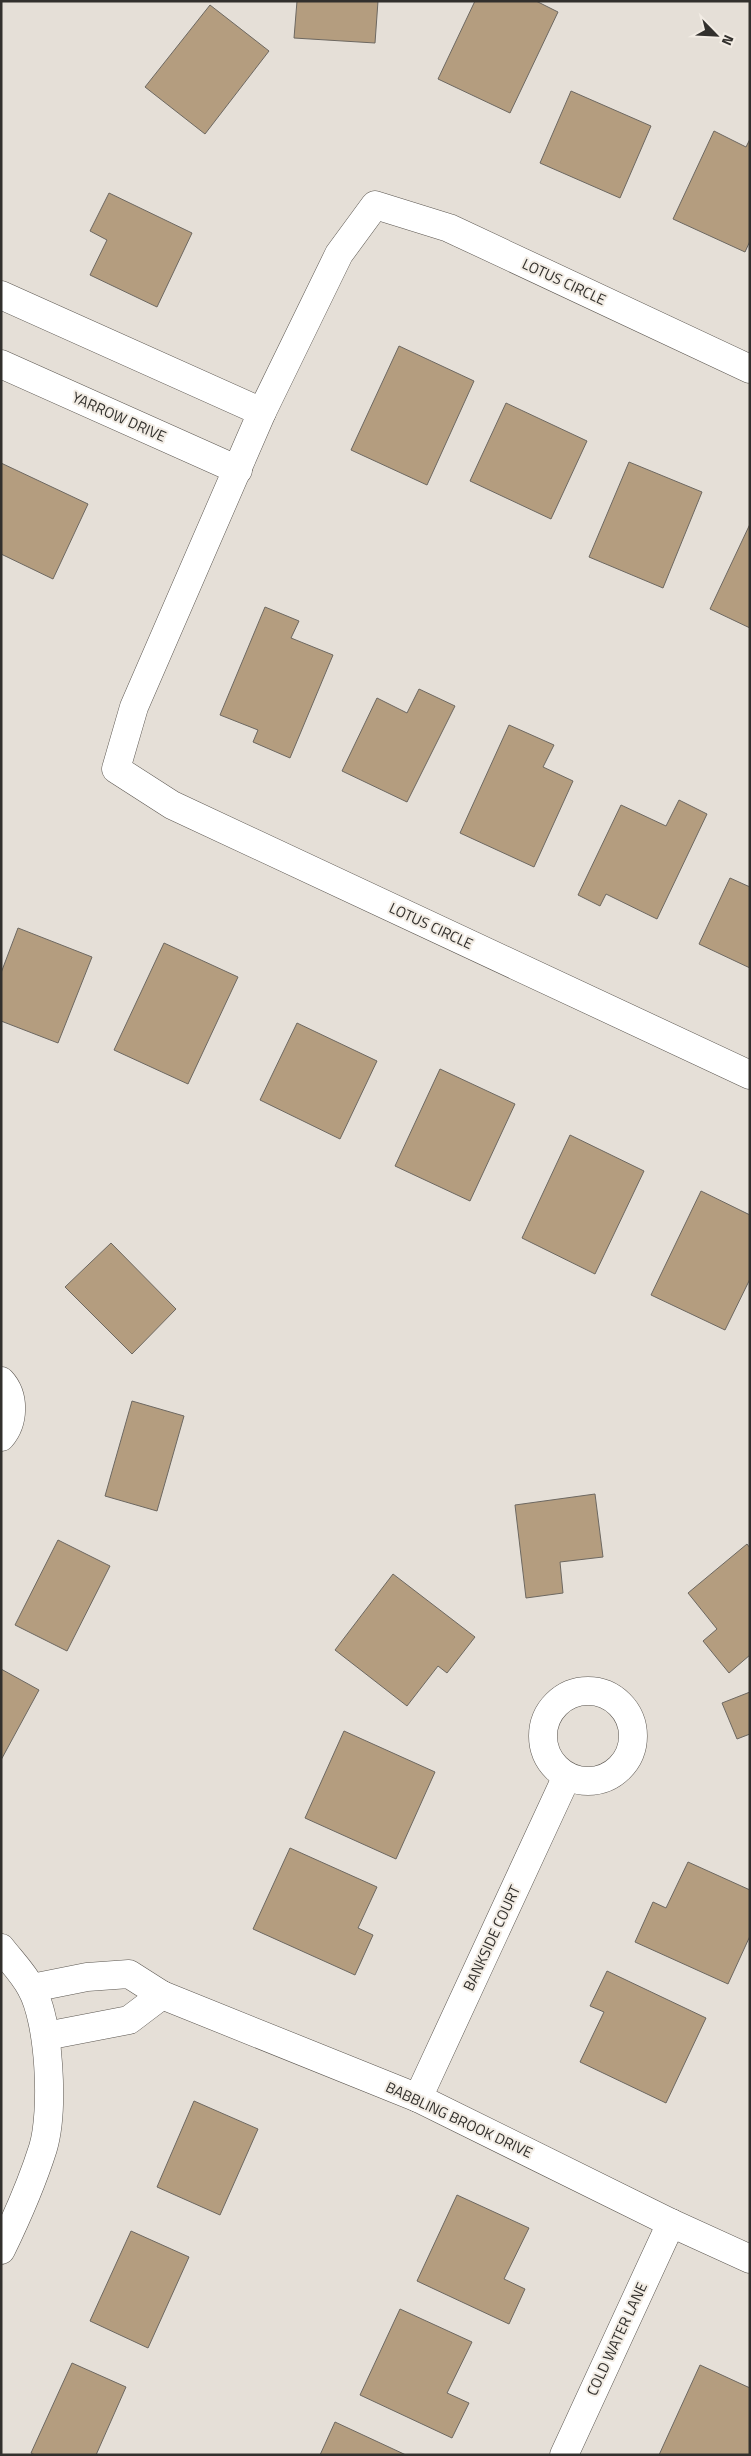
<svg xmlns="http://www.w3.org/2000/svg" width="751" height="2456" viewBox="0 0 751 2456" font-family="'Titillium Web',sans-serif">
  <rect width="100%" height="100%" fill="#e5dfd7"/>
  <!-- building -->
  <g fill="#b49d7f" stroke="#6d6861">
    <path d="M297 1H378L375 43 294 38Z"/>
    <path d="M475 1H536L558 12 510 113 438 79Z"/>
    <path d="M210 5 269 51 205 134 145 87Z"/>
    <path d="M571 91 651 126 620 198 540 163Z"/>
    <path d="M714 131 746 147 750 139V241L745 252 673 219Z"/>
    <path d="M109 193 192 233 157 307 90 275 107 240 90 231Z"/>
    <path d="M399 346 474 381 427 485 351 450Z"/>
    <path d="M506 403 587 441 551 519 470 481Z"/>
    <path d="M629 462 702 492 663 588 589 557Z"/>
    <path d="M1 463 88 504 53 579 1 554Z"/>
    <path d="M750 524V628L710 609Z"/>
    <path d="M265 607 299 621 291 638 333 655 290 758 253 742 258 730 220 715Z"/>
    <path d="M419 689 455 706 407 802 342 771 377 698 407 713Z"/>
    <path d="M509 725 554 745 543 767 573 781 534 867 460 833Z"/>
    <path d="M679 800 707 814 657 919 606 894 600 906 578 895 621 805 666 826Z"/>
    <path d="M730 878 750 887V968L699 944Z"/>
    <path d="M18 928 92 957 58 1043 1 1021V973Z"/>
    <path d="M164 943 238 977 188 1084 114 1050Z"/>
    <path d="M297 1023 377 1061 340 1139 260 1100Z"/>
    <path d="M440 1069 515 1104 470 1201 395 1166Z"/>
    <path d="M570 1135 644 1171 595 1274 522 1238Z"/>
    <path d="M701 1191 750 1215V1279L725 1330 651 1295Z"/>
    <path d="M111 1243 176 1309 132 1354 65 1287Z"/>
    <path d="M132 1401 184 1416 157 1511 105 1496Z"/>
    <path d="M595 1494 603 1557 560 1562 563 1593 526 1598 515 1505Z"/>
    <path d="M58 1540 110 1566 67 1651 15 1625Z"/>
    <path d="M747 1544 750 1548V1655L729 1673 703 1641 717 1629 688 1593Z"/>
    <path d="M393 1574 475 1637 447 1673 438 1666 407 1706 335 1650Z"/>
    <path d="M1 1669 39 1690 1 1760Z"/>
    <path d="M750 1692V1734L737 1739 722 1703Z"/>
    <path d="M344 1731 435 1772 396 1859 305 1818Z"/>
    <path d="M290 1848 377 1887 358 1928 373 1935 355 1975 253 1929Z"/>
    <path d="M688 1862 750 1890V1936L728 1984 635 1942 653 1902 666 1908Z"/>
    <path d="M607 1971 706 2018 666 2103 580 2062 604 2012 590 2006Z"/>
    <path d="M194 2101 258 2129 220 2215 157 2187Z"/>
    <path d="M457 2195 529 2228 504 2279 525 2289 509 2324 417 2281Z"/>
    <path d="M131 2231 189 2257 148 2348 90 2321Z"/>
    <path d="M400 2309 472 2342 447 2393 469 2403 452 2438 360 2395Z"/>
    <path d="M72 2363 126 2387 96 2455H35L31 2453Z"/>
    <path d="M700 2365 750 2388V2455H659Z"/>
    <path d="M335 2422 406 2455H320Z"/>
  </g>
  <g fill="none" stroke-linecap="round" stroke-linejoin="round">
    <defs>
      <g id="minor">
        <path d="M1 295 262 412"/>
        <path d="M1 364 238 470"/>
        <path d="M750 369 449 228 375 205 339 254 262 412 134 707 116 769 172 805 750 1075"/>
        <path d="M1 1381C15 1396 14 1422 1 1437"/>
        <circle cx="588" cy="1736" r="45"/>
        <path d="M1 1948C11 1961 24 1974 31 1988 50 2021 54 2111 43 2148 32 2183 17 2217 1 2250"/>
        <path d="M32 1988 87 1977 129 1974 162 1995 129 2020 46 2036"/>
        <path d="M162 1995 418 2098 671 2223 750 2259"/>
        <path d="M418 2098 566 1778"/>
        <path d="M564 2455 671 2223"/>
      </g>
    </defs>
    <!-- minor casing -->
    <use href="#minor" stroke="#5c5751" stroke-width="29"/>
    <!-- minor -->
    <use href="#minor" stroke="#fff" stroke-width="28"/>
  </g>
  <g text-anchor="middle" stroke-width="4" stroke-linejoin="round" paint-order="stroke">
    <!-- street labels -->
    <g font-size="15" fill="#32302d" stroke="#f2ece4">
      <text transform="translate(564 282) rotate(25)" y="5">LOTUS CIRCLE</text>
      <text transform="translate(119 417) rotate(24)" y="5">YARROW DRIVE</text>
      <text transform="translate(431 926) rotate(25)" y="5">LOTUS CIRCLE</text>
      <text transform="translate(492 1938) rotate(-65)" y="5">BANKSIDE COURT</text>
      <text transform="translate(459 2120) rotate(25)" y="5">BABBLING BROOK DRIVE</text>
      <text transform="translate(617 2339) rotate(-65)" y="5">COLD WATER LANE</text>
    </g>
  </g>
  <!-- border -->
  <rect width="751" height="2456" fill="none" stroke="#32302d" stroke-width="5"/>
  <!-- north arrow -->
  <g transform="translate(716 35) rotate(114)" stroke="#f2ece4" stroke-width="4" paint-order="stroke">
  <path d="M0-4L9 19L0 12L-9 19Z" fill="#32302d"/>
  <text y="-8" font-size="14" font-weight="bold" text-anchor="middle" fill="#32302d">N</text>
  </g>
</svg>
